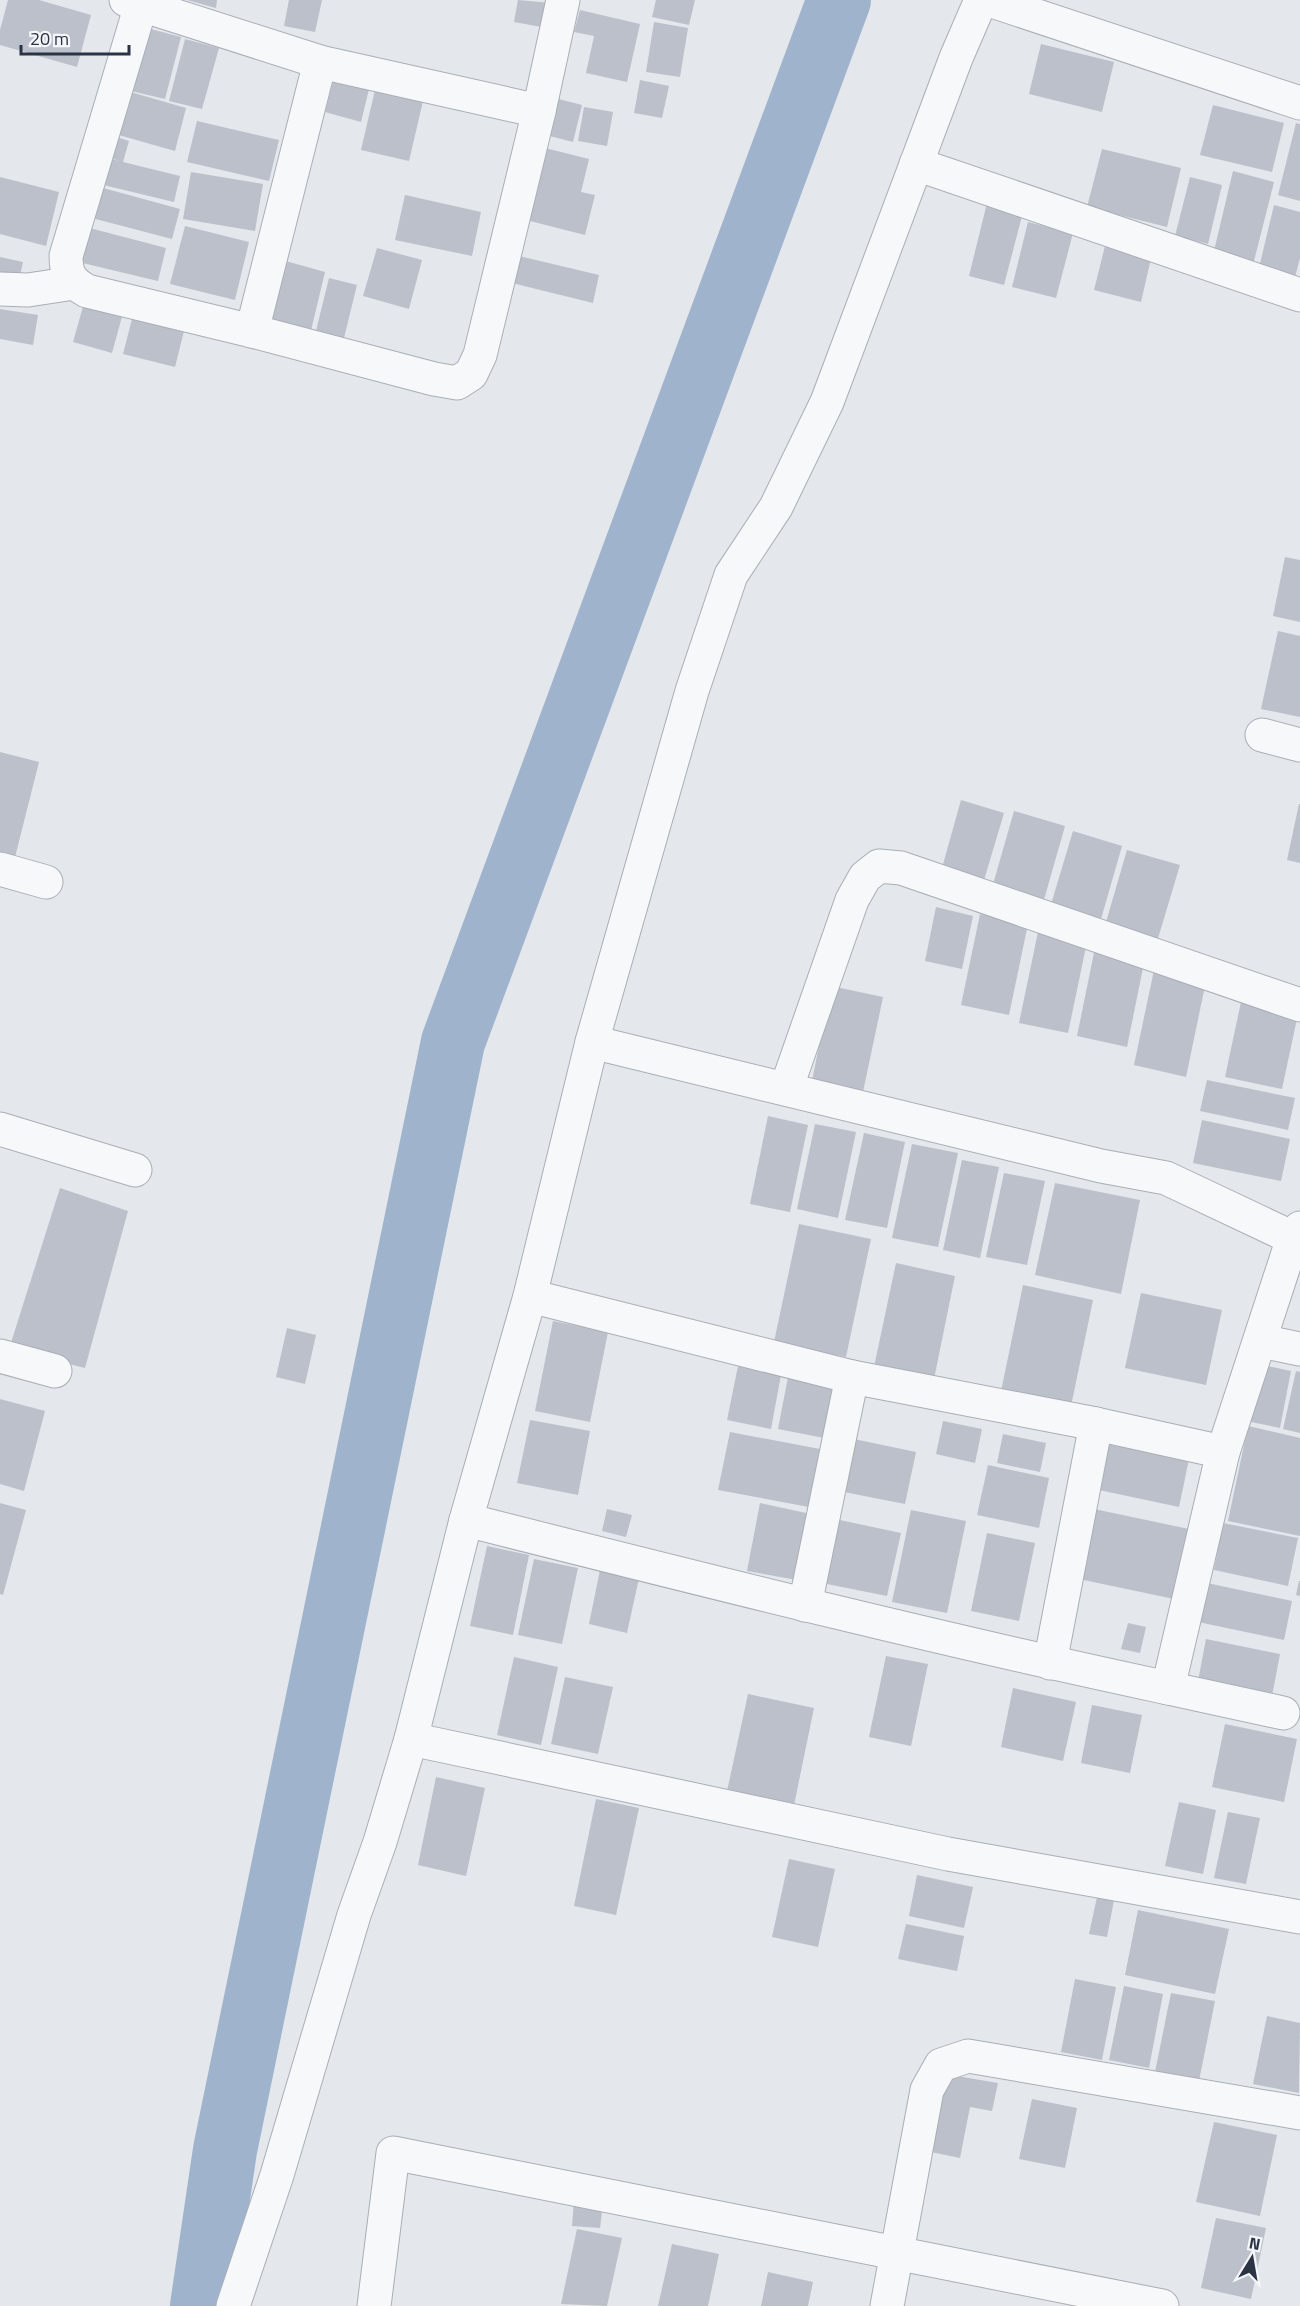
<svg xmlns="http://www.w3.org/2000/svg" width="1300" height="2306" viewBox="0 0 1300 2306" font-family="'Titillium Web',sans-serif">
  <rect width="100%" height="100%" fill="#e4e7ec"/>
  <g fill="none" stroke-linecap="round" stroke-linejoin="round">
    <!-- river -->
    <path stroke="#9fb4cc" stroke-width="64" d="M202 2306 225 2150 453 1042 839 0"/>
  </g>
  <!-- building -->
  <g fill="#bbc0ca">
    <path d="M8 0H39L91 15 77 67 0 45V30Z"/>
    <path d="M187 0H217L216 8Z"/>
    <path d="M289 0H322L315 32 284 26Z"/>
    <path d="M518 0 551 3 547 28 514 22Z"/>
    <path d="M656 0H695L689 25 652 17Z"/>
    <path d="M580 10 640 24 627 82 586 73 594 36 574 32Z"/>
    <path d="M654 22 688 28 680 77 646 72Z"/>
    <path d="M147 28 181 37 165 99 131 91Z"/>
    <path d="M185 39 219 48 202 109 169 101Z"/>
    <path d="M1041 44 1114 62 1102 112 1029 94Z"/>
    <path d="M335 75 370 85 361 122 325 112Z"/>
    <path d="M640 80 669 86 662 118 634 113Z"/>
    <path d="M120 89 186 108 175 151 108 132Z"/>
    <path d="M375 90 423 101 409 161 361 150Z"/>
    <path d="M547 96 582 105 573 142 538 133Z"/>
    <path d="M1213 105 1284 123 1272 172 1200 155Z"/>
    <path d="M584 107 613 112 607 146 578 141Z"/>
    <path d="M197 121 279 140 269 181 187 162Z"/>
    <path d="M1296 123 1300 124V201L1278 195Z"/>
    <path d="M107 134 129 141 123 162 180 176 174 202 95 183 102 157 120 161 100 155Z"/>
    <path d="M545 148 589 159 581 192 595 195 585 235 526 220Z"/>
    <path d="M1102 149 1181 168 1167 227 1087 207Z"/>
    <path d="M1233 171 1274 182 1253 265 1213 255Z"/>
    <path d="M191 172 263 184 255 231 183 219Z"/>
    <path d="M0 177 59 192 46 246 0 234Z"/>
    <path d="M1190 177 1222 185 1208 244 1175 236Z"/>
    <path d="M96 186 180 209 172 239 88 217Z"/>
    <path d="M405 195 481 212 472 256 395 240Z"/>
    <path d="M987 203 1023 212 1004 285 969 276Z"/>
    <path d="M1274 205 1300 212V258L1294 281 1258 272Z"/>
    <path d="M1028 222 1073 233 1056 298 1012 287Z"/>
    <path d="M82 226 166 248 158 281 74 261Z"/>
    <path d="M185 226 249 242 235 300 170 284Z"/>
    <path d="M1106 242 1152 254 1141 302 1094 290Z"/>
    <path d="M377 248 422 260 409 309 363 296Z"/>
    <path d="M519 256 599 275 593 303 512 283Z"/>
    <path d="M0 257 23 262 18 285 0 281Z"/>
    <path d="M282 260 325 272 309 339 264 326Z"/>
    <path d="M329 278 357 285 343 342 315 335Z"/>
    <path d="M84 303 123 313 112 353 73 342Z"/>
    <path d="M0 309 38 315 33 345 0 339Z"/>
    <path d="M132 319 184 331 175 367 123 354Z"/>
    <path d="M1285 557 1300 560V622L1273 616Z"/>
    <path d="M1278 631 1300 636V717L1261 709Z"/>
    <path d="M0 752 39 762 13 865 0 862Z"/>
    <path d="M961 800 1004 813 982 887 940 875Z"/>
    <path d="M1299 804H1300V863L1287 860Z"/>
    <path d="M1014 811 1065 826 1043 903 992 888Z"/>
    <path d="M1073 831 1122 846 1099 926 1049 911Z"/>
    <path d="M1127 850 1180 865 1156 945 1104 929Z"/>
    <path d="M936 907 973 916 962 969 925 961Z"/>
    <path d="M980 914 1028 924 1009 1015 961 1005Z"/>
    <path d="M1038 932 1087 942 1068 1033 1019 1023Z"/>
    <path d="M1095 948 1145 958 1127 1047 1077 1036Z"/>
    <path d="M1154 970 1206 981 1186 1077 1134 1065Z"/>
    <path d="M831 986 883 997 863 1092 812 1081Z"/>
    <path d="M1241 1002 1298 1014 1282 1089 1225 1077Z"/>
    <path d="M1207 1080 1295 1098 1288 1130 1200 1111Z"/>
    <path d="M768 1116 808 1125 790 1212 750 1204Z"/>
    <path d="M1202 1120 1290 1139 1281 1181 1193 1163Z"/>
    <path d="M815 1124 856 1132 838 1218 797 1209Z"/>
    <path d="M864 1133 905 1142 887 1228 845 1220Z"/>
    <path d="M912 1144 958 1153 938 1247 892 1238Z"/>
    <path d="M962 1160 999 1167 980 1258 943 1250Z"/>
    <path d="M1004 1173 1045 1181 1027 1265 986 1257Z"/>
    <path d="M1055 1183 1140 1200 1121 1294 1035 1275Z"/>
    <path d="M60 1188 128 1211 85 1368 9 1349Z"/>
    <path d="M799 1224 871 1239 846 1357 774 1342Z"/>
    <path d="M896 1263 955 1276 934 1379 874 1367Z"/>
    <path d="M1023 1285 1093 1300 1070 1411 1000 1396Z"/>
    <path d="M1141 1293 1222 1310 1206 1385 1125 1368Z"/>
    <path d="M553 1321 608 1332 590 1422 535 1411Z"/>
    <path d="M287 1328 316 1335 305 1384 276 1377Z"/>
    <path d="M1263 1365 1291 1371 1280 1428 1251 1422Z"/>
    <path d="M738 1366 781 1375 771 1429 727 1420Z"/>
    <path d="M1296 1371 1300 1372V1433L1283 1429Z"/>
    <path d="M788 1377 834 1386 824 1438 778 1429Z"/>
    <path d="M0 1399 45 1411 24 1491 0 1484Z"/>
    <path d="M530 1420 590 1431 578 1495 517 1483Z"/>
    <path d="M943 1421 982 1429 975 1463 936 1454Z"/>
    <path d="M1248 1426 1300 1438V1536L1228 1521Z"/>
    <path d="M730 1432 820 1449 809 1507 718 1490Z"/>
    <path d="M1003 1434 1046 1443 1040 1472 997 1463Z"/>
    <path d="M854 1439 916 1452 905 1504 844 1492Z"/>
    <path d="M1109 1442 1189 1459 1179 1507 1099 1490Z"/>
    <path d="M988 1465 1049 1478 1039 1528 977 1515Z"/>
    <path d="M0 1503 26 1510 3 1595 0 1594Z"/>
    <path d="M760 1503 811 1514 797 1580 747 1571Z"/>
    <path d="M607 1509 632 1515 626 1537 602 1531Z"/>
    <path d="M1094 1509 1189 1529 1174 1599 1079 1579Z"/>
    <path d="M911 1510 966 1521 947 1613 892 1602Z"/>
    <path d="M835 1519 901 1533 887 1596 822 1583Z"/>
    <path d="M1223 1523 1298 1538 1288 1586 1214 1570Z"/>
    <path d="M987 1533 1035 1543 1019 1621 971 1611Z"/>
    <path d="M487 1546 529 1555 513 1635 470 1626Z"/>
    <path d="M534 1559 578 1568 562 1644 518 1635Z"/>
    <path d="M600 1570 639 1578 627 1633 589 1624Z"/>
    <path d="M1299 1581H1300V1596L1296 1595Z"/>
    <path d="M1207 1583 1292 1601 1284 1640 1198 1622Z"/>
    <path d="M1128 1623 1146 1627 1140 1653 1121 1649Z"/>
    <path d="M1206 1639 1280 1654 1272 1696 1198 1681Z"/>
    <path d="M886 1656 928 1664 911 1746 869 1737Z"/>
    <path d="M514 1657 558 1667 541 1745 497 1735Z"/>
    <path d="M565 1677 613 1687 598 1754 551 1744Z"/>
    <path d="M1013 1688 1076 1702 1063 1761 1001 1747Z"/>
    <path d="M748 1694 814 1708 793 1810 726 1796Z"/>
    <path d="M1092 1705 1142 1715 1130 1773 1081 1763Z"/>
    <path d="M1225 1724 1297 1739 1284 1802 1212 1787Z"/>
    <path d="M436 1777 485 1788 466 1876 418 1865Z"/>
    <path d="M596 1799 639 1808 616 1915 574 1906Z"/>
    <path d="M1179 1802 1216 1810 1203 1874 1165 1866Z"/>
    <path d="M1228 1812 1260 1818 1246 1884 1214 1878Z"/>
    <path d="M789 1859 835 1869 818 1947 772 1937Z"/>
    <path d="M917 1875 973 1887 964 1928 909 1916Z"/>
    <path d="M1097 1897 1114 1900 1107 1937 1089 1934Z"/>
    <path d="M1138 1910 1229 1929 1215 1994 1125 1975Z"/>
    <path d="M906 1924 964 1936 957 1971 898 1959Z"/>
    <path d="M1075 1979 1116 1987 1102 2060 1061 2052Z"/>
    <path d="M1124 1986 1163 1994 1149 2068 1109 2060Z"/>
    <path d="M1171 1993 1215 2001 1199 2081 1155 2072Z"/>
    <path d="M1267 2016 1300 2023 1299 2093 1253 2084Z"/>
    <path d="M945 2074 998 2083 992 2111 970 2107 960 2158 931 2152Z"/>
    <path d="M1032 2099 1077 2108 1065 2168 1019 2159Z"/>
    <path d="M1214 2122 1277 2135 1260 2216 1196 2202Z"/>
    <path d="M574 2201 603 2203 600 2228 572 2226Z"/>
    <path d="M1216 2218 1266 2228 1251 2299 1201 2288Z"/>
    <path d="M577 2229 622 2238 607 2306 561 2304Z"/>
    <path d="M672 2244 719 2254 708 2306H658Z"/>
    <path d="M768 2272 813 2282 808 2306H761Z"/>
  </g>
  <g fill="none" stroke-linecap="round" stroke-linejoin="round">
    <defs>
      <g id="minor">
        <path d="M126 0 320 62 539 111 563 0"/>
        <path d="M989 0 1300 103"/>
        <path d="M141 5 66 256C66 275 71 282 87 291L252 331 434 379 457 383 471 374 480 355 539 111"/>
        <path d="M916 164 1300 295"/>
        <path d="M0 289 28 290 74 283"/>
        <path d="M252 331 320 62"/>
        <path d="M1262 735 1300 745"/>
        <path d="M0 869 46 882"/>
        <path d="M592 1042 1101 1166 1166 1178 1293 1238"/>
        <path d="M786 1089 852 900 865 877 879 866 901 868 1300 1005"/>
        <path d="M0 1129 135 1170"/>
        <path d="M530 1296 852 1377 1096 1424 1223 1452"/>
        <path d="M1261 1341 1300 1349"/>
        <path d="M0 1356 55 1371"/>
        <path d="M466 1520C700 1579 933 1638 1168 1688L1223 1452 1293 1238 1300 1228"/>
        <path d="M805 1605 852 1377"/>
        <path d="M1050 1663 1096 1424"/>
        <path d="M1168 1688 1283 1713"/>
        <path d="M411 1739 948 1854 1300 1917"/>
        <path d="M233 2306 277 2175 354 1915 380 1842 411 1739 466 1520 530 1296 592 1042 692 691 731 575 776 507 827 402 956 58 981 0"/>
        <path d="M374 2306 393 2153 1162 2306"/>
        <path d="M887 2306 927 2090 941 2065 968 2056 1300 2113"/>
      </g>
    </defs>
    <!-- minor casing -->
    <use href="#minor" stroke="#a9aeb7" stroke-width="35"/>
    <!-- minor -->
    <use href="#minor" stroke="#f7f8fa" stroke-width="33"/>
  </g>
  <!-- north arrow -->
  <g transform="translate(1252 2258) rotate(11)" stroke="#f4f6f9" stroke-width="4.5" paint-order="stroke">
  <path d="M0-4.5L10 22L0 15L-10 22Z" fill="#2b3445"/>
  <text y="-9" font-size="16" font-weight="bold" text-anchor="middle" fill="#2b3445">N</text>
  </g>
  <!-- scale -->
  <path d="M21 45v9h108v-9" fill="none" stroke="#2b3445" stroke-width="3"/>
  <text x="30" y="45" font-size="18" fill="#2b3445" stroke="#f4f6f9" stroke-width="4.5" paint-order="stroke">20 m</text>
</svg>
